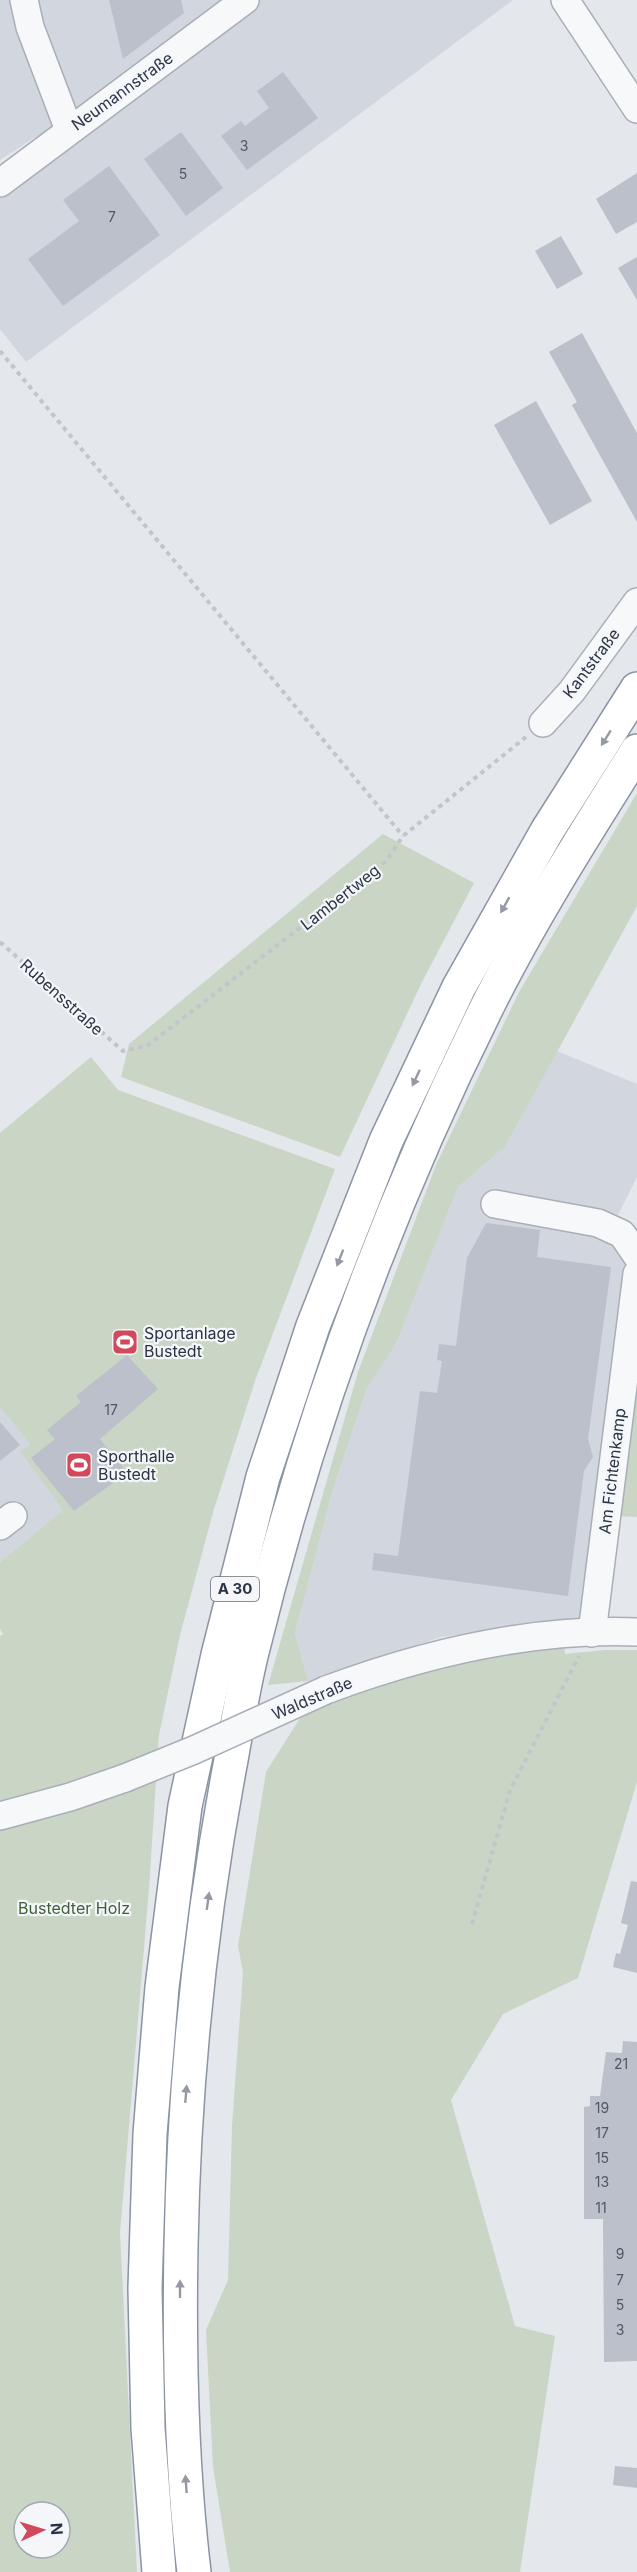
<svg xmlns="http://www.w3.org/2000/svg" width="637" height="2572" viewBox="0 0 637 2572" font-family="Inter,sans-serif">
  <rect width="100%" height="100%" fill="#e4e7ec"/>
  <!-- built -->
  <g fill="#d2d6de">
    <path d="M0 0H513L26 362 0 329V194L54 144 37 136 0 160Z"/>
    <path d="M557 1051 637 1084V1177L616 1219 637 1230V1365L583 1622 441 1637 308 1681 295 1633 334 1486 367 1388 396 1344 458 1187 505 1147Z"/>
    <path d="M0 1407 30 1444 22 1452 63 1510 0 1562Z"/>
  </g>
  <!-- green -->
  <g fill="#c9d6c5" fill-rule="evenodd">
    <path d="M637 793V906L505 1147 458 1187 396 1344 367 1388 334 1486 295 1633 308 1681 268 1685 358 1372 436 1165 519 992Z"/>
    <path d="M383 834 474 883 422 982 340 1157 121 1077 129 1044Z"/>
    <path d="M91 1057 118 1090 335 1169 255 1381 214 1509 180 1635 159 1735 149 1889 120 2233 137 2572H0V1636L3 1634 0 1629V1562L63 1510 21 1452 30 1444 0 1407V1133ZM24 2512H60V2548H24Z"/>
    <path d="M637 1365V1517L616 1516Z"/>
    <path d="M564 1645 565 1654 605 1650H637V1782L578 1978 503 2014 451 2100 515 2326 555 2336 520 2572H230L213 2467 206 2330 228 2280 232 2126 243 1972 238 1946 266 1772 300 1718 361 1689 456 1662Z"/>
  </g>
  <!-- building -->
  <g fill="#bbc0ca">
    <path d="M109 0H181L184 13 123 59Z"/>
    <path d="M283 72 318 118 247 170 221 136 241 121 245 126 269 108 257 91Z"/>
    <path d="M181 132 223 188 186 216 144 159Z"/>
    <path d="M109 166 160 235 63 306 28 259 79 221 63 200Z"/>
    <path d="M637 173V222L616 234 596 199Z"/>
    <path d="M561 236 583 274 557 289 535 251Z"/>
    <path d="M637 257V300L618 268Z"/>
    <path d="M582 333 637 433V522L572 405 577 402 549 352Z"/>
    <path d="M536 401 592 501 550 525 494 425Z"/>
    <path d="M486 1223 540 1230 537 1257 611 1267 588 1439 593 1457 584 1471 568 1596 372 1570 374 1553 398 1556 420 1391 437 1393 442 1361 437 1360 439 1344 456 1346 467 1258Z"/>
    <path d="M127 1355 158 1389 100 1439 127 1473 74 1511 31 1458 55 1439 47 1430 81 1402 76 1396Z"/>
    <path d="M0 1422 20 1445 0 1461Z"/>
    <path d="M631 1881 637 1882V1973L613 1967 616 1953 620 1954 628 1925 621 1923Z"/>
    <path d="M623 2041 637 2042V2361L604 2362 603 2219H584V2107L590 2106V2096H600L606 2052 622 2053Z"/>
    <path d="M615 2466 637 2468V2488L613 2485Z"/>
  </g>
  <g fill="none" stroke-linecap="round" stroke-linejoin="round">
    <defs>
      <g id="minor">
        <path d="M24 0 30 27 69 130"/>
        <path d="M565 0 637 109"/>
        <path d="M0 183 245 0"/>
        <path d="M543 723 572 691 637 602"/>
        <path d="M495 1204 598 1223 622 1234 637 1256"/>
        <path d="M0 1526 13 1516"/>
        <path d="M592 1633 637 1274"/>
        <path d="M326 1690C425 1653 531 1628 637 1632"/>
        <path d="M0 1816 70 1797 125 1778"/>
      </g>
      <g id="highway">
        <path d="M159 2572 148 2428 145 2288 150 2134 162 1987 185 1806 218 1655 263 1477 313 1326 386 1141 459 987 547 831 637 689"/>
        <path d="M194 2572C181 2464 179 2354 181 2246 184 2081 200 1922 231 1760 237 1725 243 1690 251 1656 306 1429 386 1208 491 999 534 914 586 832 637 751"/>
      </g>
    </defs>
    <!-- minor casing -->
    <use href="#minor" stroke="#a9aeb7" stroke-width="30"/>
    <!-- highway casing -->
    <use href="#highway" stroke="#8b94a3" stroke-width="36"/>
    <!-- path -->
    <g stroke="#c2c5cb" stroke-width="4" stroke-dasharray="4.5 4.5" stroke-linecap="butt">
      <path d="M0 351 403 836"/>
      <path d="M0 942 123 1051 147 1046 386 861 403 836 526 737"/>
      <path d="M472 1924 510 1790 579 1656"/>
    </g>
    <!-- minor -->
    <use href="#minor" stroke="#f7f8fa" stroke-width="27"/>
    <!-- highway -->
    <use href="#highway" stroke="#fff" stroke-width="33"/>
    <defs>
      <path id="minor-bridge" d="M125 1778 194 1750 326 1690"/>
    </defs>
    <!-- minor-bridge casing -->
    <use href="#minor-bridge" stroke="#a9aeb7" stroke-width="30" stroke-linecap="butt"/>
    <!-- minor-bridge -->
    <use href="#minor-bridge" stroke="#f7f8fa" stroke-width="27"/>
  </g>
  <!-- one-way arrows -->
  <defs><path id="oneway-solid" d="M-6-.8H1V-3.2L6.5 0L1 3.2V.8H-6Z" transform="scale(1.5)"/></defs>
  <g fill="#959aa2">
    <use href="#oneway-solid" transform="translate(606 738) rotate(122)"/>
    <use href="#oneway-solid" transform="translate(505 905) rotate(119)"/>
    <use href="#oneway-solid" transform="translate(416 1078) rotate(115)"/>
    <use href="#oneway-solid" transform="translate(340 1258) rotate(111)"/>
    <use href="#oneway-solid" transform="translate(208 1901) rotate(-82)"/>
    <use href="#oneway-solid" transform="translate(186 2094) rotate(-85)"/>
    <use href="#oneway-solid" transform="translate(180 2289) rotate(-90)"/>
    <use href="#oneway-solid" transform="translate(186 2484) rotate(-94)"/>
  </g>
  <!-- icons -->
  <defs>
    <symbol id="stadium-square" viewBox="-11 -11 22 22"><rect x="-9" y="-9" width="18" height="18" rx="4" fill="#d1495b" stroke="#f4f6f9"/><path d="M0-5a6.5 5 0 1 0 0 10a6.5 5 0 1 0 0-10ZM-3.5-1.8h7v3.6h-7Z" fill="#fff"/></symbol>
  </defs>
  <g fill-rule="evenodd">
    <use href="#stadium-square" x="110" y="1327" width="30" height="30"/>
    <use href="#stadium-square" x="64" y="1450" width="30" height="30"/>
  </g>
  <g text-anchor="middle" stroke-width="4.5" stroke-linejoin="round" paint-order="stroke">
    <!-- number labels -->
    <g font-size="14" fill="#4f5766">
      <text x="244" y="151">3</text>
      <text x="183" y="179">5</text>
      <text x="112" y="222">7</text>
      <text x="111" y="1415">17</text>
      <text x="621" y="2069">21</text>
      <text x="602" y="2113">19</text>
      <text x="602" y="2138">17</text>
      <text x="602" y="2163">15</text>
      <text x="602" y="2187">13</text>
      <text x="601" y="2213">11</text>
      <text x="620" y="2259">9</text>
      <text x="620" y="2285">7</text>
      <text x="620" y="2310">5</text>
      <text x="620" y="2335">3</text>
    </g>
    <!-- shield labels -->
    <rect fill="#f4f6f9" stroke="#676e7b" stroke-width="1.5" x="211" y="1577" width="48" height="24" rx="4.5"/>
    <g font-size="15" font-weight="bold" fill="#2b3445">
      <text x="235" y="1594">A 30</text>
    </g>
    <!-- street labels -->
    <g font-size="16" fill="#2b3445" stroke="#f4f6f9">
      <text transform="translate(122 91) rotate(-36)" y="6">Neumannstraße</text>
      <text transform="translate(591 663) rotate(-53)" y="6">Kantstraße</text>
      <text transform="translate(340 897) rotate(-38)" y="6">Lambertweg</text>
      <text transform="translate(62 997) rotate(42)" y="6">Rubensstraße</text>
      <text transform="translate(612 1471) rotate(-83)" y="6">Am Fichtenkamp</text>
      <text transform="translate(312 1698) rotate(-23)" y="6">Waldstraße</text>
    </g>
    <!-- poi labels -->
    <g font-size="16" fill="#2b3445" stroke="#f4f6f9" text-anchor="start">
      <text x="144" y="1339">Sportanlage<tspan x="144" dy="18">Bustedt</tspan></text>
      <text x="98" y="1462">Sporthalle<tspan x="98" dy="18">Bustedt</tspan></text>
    </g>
    <!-- park labels -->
    <g font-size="16" fill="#3f6138" stroke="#f4f6f9">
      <text x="74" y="1914">Bustedter Holz</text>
    </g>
  </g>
  <!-- north arrow -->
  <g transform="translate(42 2530) rotate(86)"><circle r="28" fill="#f4f6f9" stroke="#a4a8b1" stroke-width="1.5"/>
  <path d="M0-4.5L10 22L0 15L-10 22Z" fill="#d1495b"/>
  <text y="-9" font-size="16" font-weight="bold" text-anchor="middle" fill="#2b3445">N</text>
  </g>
</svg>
